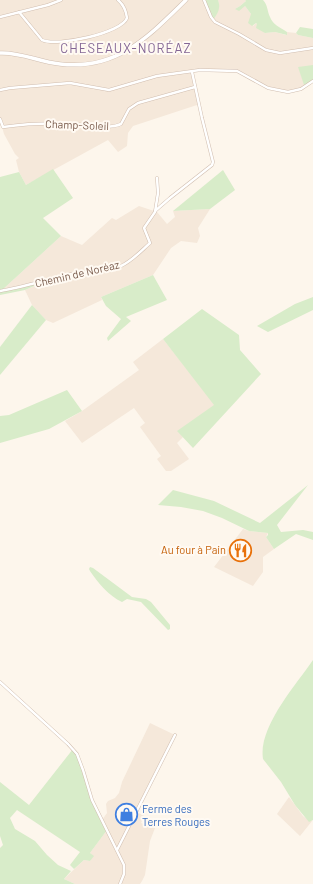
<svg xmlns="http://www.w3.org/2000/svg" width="313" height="884" viewBox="0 0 313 884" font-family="Barlow,sans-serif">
  <rect width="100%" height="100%" fill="#fdf6ec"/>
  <!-- residential -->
  <g fill="#f5e8da">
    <path d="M0 0H204L219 4 218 0H245L246 1 240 6 235 9 245 6 251 14 253 26 256 23 265 33 275 32 286 35 287 32 296 33 298 35 313 38V81L308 86 288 92 268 88 237 71 200 70 193 72 200 104 133 126 128 133 127 146 118 152 108 140 26 185 19 172 16 160 19 158 15 154 4 134 0 119Z"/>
    <path d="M139 206 157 212 167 224 175 217 173 211 210 209 198 228 200 236 197 243 181 241 171 248 153 275 101 297 102 300 53 323 46 320 32 305 25 290 46 281 1 291 61 236 82 245 112 218 116 220Z"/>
    <path d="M163 339 215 405 178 431 183 437 177 443 189 459 171 471H166L157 459 161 456 140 427 145 423 134 408 82 443 65 421 82 411 139 370 133 362Z"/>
    <path d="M243 529 249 531 268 533 266 537 274 549 263 557V572L253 586 214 567Z"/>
    <path d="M150 723 175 735 137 812 144 816 141 823 155 828 150 841 145 875 142 881 140 884H75L64 879 84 860 90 861 93 856 90 853 107 830 102 820 107 813 106 804 108 801 115 798 119 793 122 782Z"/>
    <path d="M289 797 303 816 309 821H312L300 836 277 814Z"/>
  </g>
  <!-- green -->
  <g fill="#d8ecc9">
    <path d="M204 0H218C221 8 218 13 213 20Z"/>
    <path d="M245 0H263C268 5 267 11 270 17 273 25 280 27 287 32V35L275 32 265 33 256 28 257 24 256 23 252 26 248 23 251 14 245 6 239 11 235 9 240 6 246 1Z"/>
    <path d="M300 27 313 29V38L298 35 296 33Z"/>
    <path d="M313 65V80L304 85 298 67Z"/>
    <path d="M53 169 73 198 43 218 61 236 1 291 50 279 25 290 0 295V177L19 172 26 185Z"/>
    <path d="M223 170 235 190 210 209 173 211Z"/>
    <path d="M153 275 167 300 126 317 131 321 108 341 107 338 121 319 106 306 101 297Z"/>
    <path d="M313 297V310L268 332 257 326 295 304Z"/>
    <path d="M32 305 46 320 0 375V347Z"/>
    <path d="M202 309 239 335 240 350 261 374 193 448 177 431 214 405 163 339Z"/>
    <path d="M67 390 82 411 49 429 0 443V416L9 415Z"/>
    <path d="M308 485 277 525 281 532 303 530 313 532V540L296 534 274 549 266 537 268 535V533L249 531 222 518 203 511 181 507 158 505 173 490 214 501 260 523Z"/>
    <path d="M90 567 93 568 132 597 146 599 151 602 170 625V629L168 630 141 602 127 599 122 602C109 596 98 583 90 571L89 569Z"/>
    <path d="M313 660V820L309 822 295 805 281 782 263 759C258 727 296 685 313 660Z"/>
    <path d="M73 749 77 754 88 788 107 830 90 853 94 856 90 861 84 860 74 869 70 865 80 852 17 810 10 818 15 829 35 841 47 855 58 865 71 871 64 879 75 884H0V848L3 845 0 836V782L29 805Z"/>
  </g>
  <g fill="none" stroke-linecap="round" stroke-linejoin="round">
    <defs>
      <g id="minor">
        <path d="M204 0 211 17 215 22 239 34 266 50 280 53 313 48"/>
        <path d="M19 12 42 40C57 47 122 33 127 18 126 10 124 5 118 0"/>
        <path d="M0 17 48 5 61 0"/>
        <path d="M0 90 10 88 70 83 109 90 157 76 200 70 237 71 268 88 288 92 301 89 313 81"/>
        <path d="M0 119 3 127C25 124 48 123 71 124 86 124 108 130 121 124L129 109 138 103 195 87"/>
        <path d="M155 211 170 198 212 165 213 162 202 118 192 72"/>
        <path d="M0 291C24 287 48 279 72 274 85 272 110 272 121 266 132 261 141 251 150 243L144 228 155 212 158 193 157 178"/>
        <path d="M0 682 68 744 77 754 83 770 92 800 124 865V874L120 884"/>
        <path d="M117 850 175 735"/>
      </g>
      <path id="tertiary" d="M0 53C21 52 39 62 60 64 117 71 149 36 186 0"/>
    </defs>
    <!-- minor casing -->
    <use href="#minor" stroke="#d1beb0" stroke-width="3.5"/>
    <!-- tertiary casing -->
    <use href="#tertiary" stroke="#d1beb0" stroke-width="4.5"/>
    <!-- minor -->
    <use href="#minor" stroke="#fff" stroke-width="2.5"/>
    <!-- tertiary -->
    <use href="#tertiary" stroke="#fff" stroke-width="3.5"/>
  </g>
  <!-- icons -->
  <defs>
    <symbol id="restaurant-ring" viewBox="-11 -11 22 22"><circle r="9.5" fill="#fffaf3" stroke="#e8710a" stroke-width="1.5"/><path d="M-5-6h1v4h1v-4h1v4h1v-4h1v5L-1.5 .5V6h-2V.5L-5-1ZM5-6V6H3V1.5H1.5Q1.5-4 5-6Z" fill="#e8710a"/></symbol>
    <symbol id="shop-ring" viewBox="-11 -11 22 22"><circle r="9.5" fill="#fffaf3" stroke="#3f7fe0" stroke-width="1.5"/><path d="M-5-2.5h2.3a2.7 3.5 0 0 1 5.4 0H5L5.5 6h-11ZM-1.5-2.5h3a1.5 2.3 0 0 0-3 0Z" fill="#3f7fe0"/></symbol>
  </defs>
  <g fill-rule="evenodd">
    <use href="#restaurant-ring" x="228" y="538" width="25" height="25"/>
    <use href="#shop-ring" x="114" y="802" width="25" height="25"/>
  </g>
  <g text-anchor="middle" stroke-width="4" stroke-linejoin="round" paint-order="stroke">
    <!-- street labels -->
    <g font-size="11" fill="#7a5c4d" stroke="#fffaf3">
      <text transform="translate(77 125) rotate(2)" y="4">Champ-Soleil</text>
      <text transform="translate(77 274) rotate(-13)" y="4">Chemin de Noréaz</text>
    </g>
    <!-- food labels -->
    <g font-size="11" fill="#c56008" stroke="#fffaf3" text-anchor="end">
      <text x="226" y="554">Au four à Pain</text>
    </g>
    <!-- shop labels -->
    <g font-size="11" fill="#366cbe" stroke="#fffaf3" text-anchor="start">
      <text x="142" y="813">Ferme des<tspan x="142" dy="13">Terres Rouges</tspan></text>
    </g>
    <!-- quarter labels -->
    <g font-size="13" letter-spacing="1" fill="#846695" stroke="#fffaf3">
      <text x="126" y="53">CHESEAUX-NORÉAZ</text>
    </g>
  </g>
</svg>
